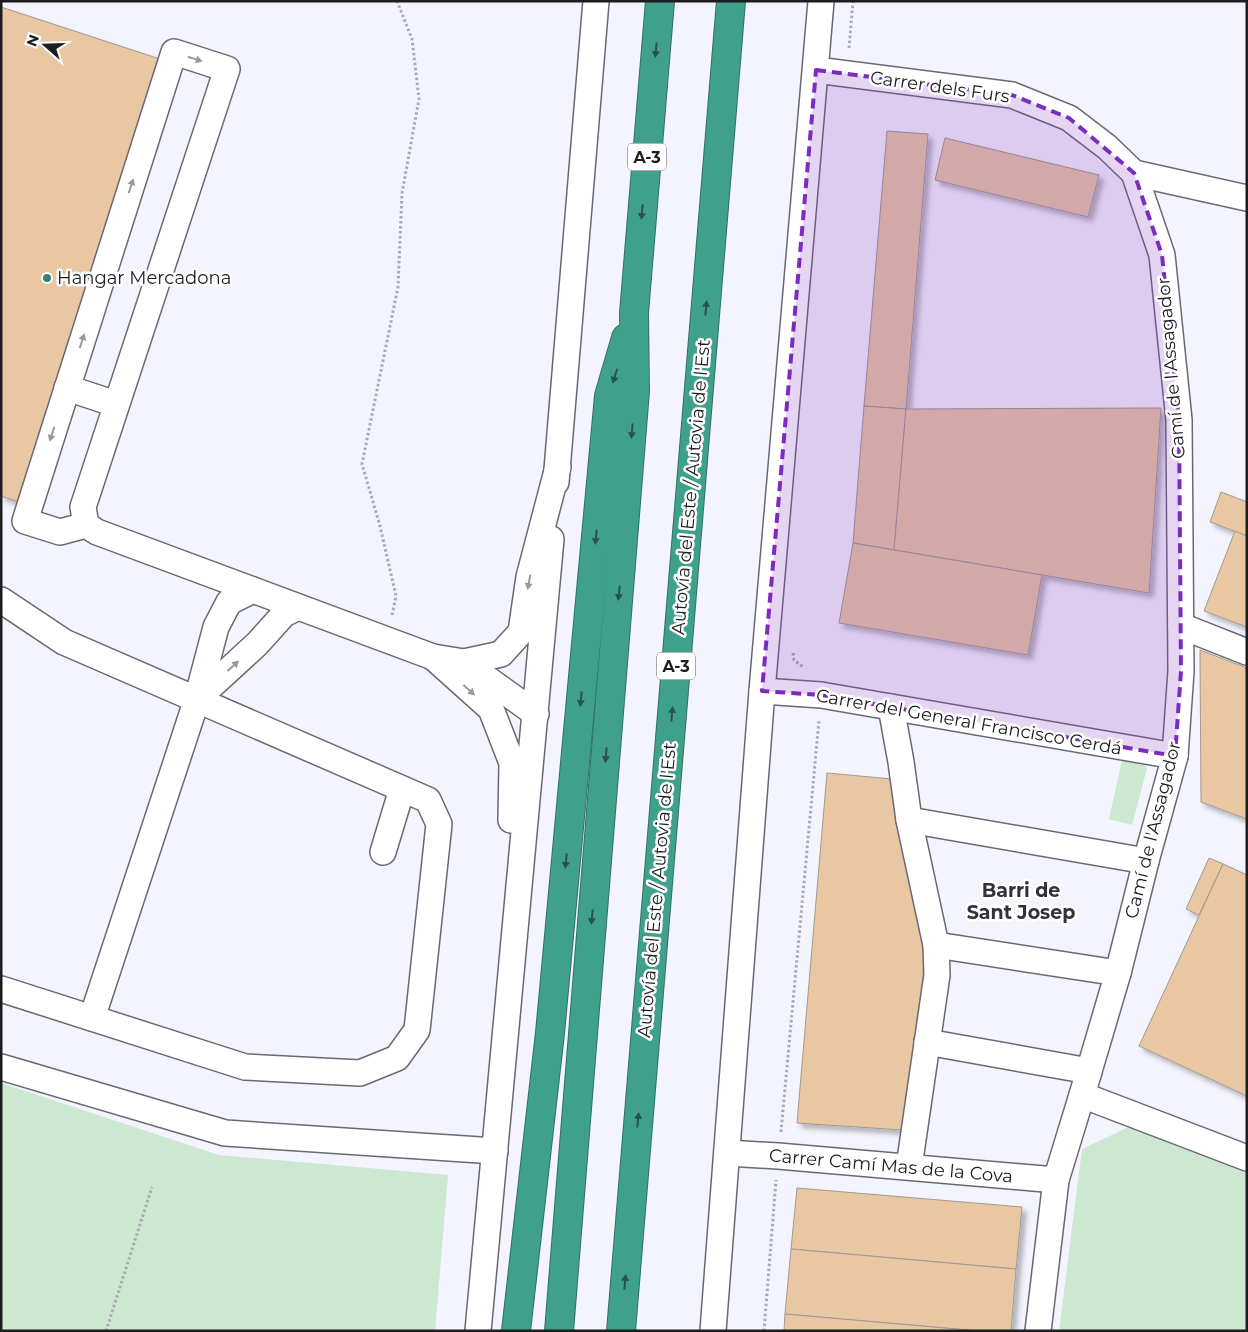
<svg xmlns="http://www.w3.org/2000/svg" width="1248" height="1332" viewBox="0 0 1248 1332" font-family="Montserrat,sans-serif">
  <defs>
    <filter id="shadow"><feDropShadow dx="4.5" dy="4.5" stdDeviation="2.5" flood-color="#0004"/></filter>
  </defs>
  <rect width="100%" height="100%" fill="#f3f4fd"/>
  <!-- green -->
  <g fill="#cce8d0">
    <path d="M1122 760 1142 762 1147 768 1132 825 1109 819Z"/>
    <path d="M1 1083 219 1155 448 1175 435 1331H1Z"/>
    <path d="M1135 1124 1247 1167V1331H1059L1082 1149Z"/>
  </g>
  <!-- building -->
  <g fill="#e9c7a3" stroke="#a29a91" filter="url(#shadow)">
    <path d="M1 7 163 60 19 502 1 496Z"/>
    <path d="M887 131 928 134 906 409 864 406Z"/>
    <path d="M945 138 1099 175 1088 217 935 180Z"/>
    <path d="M864 406 906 409 894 550 853 543Z"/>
    <path d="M1161 408 1149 593 894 550 906 409Z"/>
    <path d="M1221 492 1247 502V536L1210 522Z"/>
    <path d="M1235 531 1247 536V627L1204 611Z"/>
    <path d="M853 543 1042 575 1028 655 839 623Z"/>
    <path d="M1200 650 1247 668V819L1201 802Z"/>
    <path d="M827 773 892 779 930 968 903 1130 797 1123Z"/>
    <path d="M1209 858 1223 864 1199 915 1186 909Z"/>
    <path d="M1223 864 1247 875V1096L1139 1046Z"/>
    <path d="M797 1188 1022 1207 1016 1269 791 1249Z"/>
    <path d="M791 1249 1016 1269 1011 1331H979L785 1314Z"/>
    <path d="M785 1314 979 1331H784Z"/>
  </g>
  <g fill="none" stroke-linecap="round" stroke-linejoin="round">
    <defs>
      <g id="minor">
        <path d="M816 70 1012 95 1069 118 1107 147 1134 173 1247 198"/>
        <path d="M67 388 116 404"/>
        <path d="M556 482 596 1"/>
        <path d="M86 525 60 532 25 521 174 52 227 69 83 507 86 525 97 532 433 657 464 662 501 654 521 632 529 577 558 467"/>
        <path d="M1 600 64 642 428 800 439 824 417 1030 397 1058 360 1073 245 1067 1 989"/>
        <path d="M1181 626 1247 652"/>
        <path d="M433 657 491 709 512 763 511 820"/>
        <path d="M464 662 536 714"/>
        <path d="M762 691 821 695 1175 756"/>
        <path d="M197 699 257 644 284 614 298 607"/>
        <path d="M891 707 901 762 909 820 936 945 937 975 909 1167"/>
        <path d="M909 820 1146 861"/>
        <path d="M383 852 402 789"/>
        <path d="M936 945 1118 973"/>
        <path d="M92 1018 197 699 216 627 229 602 253 590"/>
        <path d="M927 1042 1089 1071"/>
        <path d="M1 1067 225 1133 495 1151"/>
        <path d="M1082 1095 1247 1158"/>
        <path d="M727 1153 778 1156 1056 1180"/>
        <path d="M478 1331 551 539"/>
        <path d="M713 1331 762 691 821 1"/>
        <path d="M1038 1331 1056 1180 1082 1095 1118 973 1146 861 1175 756 1181 671 1179 420 1162 255 1134 173"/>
      </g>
      <g id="highway">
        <path d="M516 1331 550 1033 609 396 626 338"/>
        <path d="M559 1331 635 391 634 313 660 1"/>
        <path d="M621 1331 731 1"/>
      </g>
    </defs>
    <!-- minor casing -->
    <use href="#minor" stroke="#696973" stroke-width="28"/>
    <!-- highway casing -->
    <use href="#highway" stroke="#337266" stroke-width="30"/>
    <!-- path -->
    <g stroke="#aaabb2" stroke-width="3" stroke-dasharray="2.5 2.5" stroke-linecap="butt">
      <path d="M849 48 853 1"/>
      <path d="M392 615 396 596 380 526 362 464 398 287 402 193 419 99 412 39 397 1"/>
      <path d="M793 653 794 660 803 667"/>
      <path d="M781 1132 819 720"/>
      <path d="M106 1331 152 1187"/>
      <path d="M764 1331 776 1180"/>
    </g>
    <!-- minor -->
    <use href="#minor" stroke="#fff" stroke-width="25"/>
    <!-- highway -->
    <use href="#highway" stroke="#3fa08b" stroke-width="28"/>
  </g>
  <!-- one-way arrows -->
  <defs><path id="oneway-solid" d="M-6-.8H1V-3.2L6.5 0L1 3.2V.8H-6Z" transform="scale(1.25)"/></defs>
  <g fill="#2b514b">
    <use href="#oneway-solid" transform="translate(656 50) rotate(95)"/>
    <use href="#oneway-solid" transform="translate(642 212) rotate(95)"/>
    <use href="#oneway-solid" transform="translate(706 308) rotate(-85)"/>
    <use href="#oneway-solid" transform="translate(615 376) rotate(107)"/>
    <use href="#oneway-solid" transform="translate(632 431) rotate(95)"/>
    <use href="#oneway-solid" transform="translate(596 537) rotate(95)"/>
    <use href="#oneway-solid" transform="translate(619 593) rotate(95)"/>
    <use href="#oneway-solid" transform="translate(581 699) rotate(95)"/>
    <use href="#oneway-solid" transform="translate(672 714) rotate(-85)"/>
    <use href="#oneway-solid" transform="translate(606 755) rotate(95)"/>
    <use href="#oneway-solid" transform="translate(566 861) rotate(95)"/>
    <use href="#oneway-solid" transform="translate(592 917) rotate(95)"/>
    <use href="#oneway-solid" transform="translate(638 1120) rotate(-85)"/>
    <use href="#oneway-solid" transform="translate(625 1282) rotate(-85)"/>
  </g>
  <g fill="#99999b">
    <use href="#oneway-solid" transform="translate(195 59) rotate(18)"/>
    <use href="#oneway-solid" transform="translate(131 186) rotate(-72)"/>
    <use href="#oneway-solid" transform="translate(82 341) rotate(-72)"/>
    <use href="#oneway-solid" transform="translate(52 434) rotate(108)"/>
    <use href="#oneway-solid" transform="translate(529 582) rotate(100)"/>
    <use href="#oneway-solid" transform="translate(233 666) rotate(-42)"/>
    <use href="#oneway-solid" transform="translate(469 690) rotate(42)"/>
  </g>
  <!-- marked area -->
  <path fill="#7b2cbf" fill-opacity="0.2" stroke="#7b2cbf" stroke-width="4" stroke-dasharray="10 6" stroke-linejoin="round" d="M816 70 1012 95 1069 118 1134 173 1162 255 1179 420 1181 671 1175 756 821 695 762 691Z"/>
  <!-- markers -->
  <circle fill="#37807e" stroke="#fff" stroke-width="2" cx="47" cy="278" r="5"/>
  <g text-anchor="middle" stroke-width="5" stroke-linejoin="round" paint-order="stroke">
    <!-- shield labels -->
    <g fill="#fff" stroke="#616164" stroke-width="1">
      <rect x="628" y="143.5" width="38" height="27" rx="4"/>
      <rect x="657" y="652.5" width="38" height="27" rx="4"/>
    </g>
    <g font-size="16" font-weight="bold" fill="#1d1d21">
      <text x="647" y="163">A-3</text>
      <text x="676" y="672">A-3</text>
    </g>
    <!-- street labels -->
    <g font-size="18" fill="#1d1d21" stroke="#fff">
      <text transform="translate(940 87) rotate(8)" y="6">Carrer dels Furs</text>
      <text transform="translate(1171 368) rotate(-95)" y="6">Camí de l'Assagador</text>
      <text transform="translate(691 487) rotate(-85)" y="6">Autovía del Este / Autovia de l'Est</text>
      <text transform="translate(969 722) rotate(10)" y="6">Carrer del General Francisco Cerdá</text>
      <text transform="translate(1153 830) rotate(-76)" y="6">Camí de l'Assagador</text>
      <text transform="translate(657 890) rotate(-85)" y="6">Autovía del Este / Autovia de l'Est</text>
      <text transform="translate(891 1166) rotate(5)" y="6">Carrer Camí Mas de la Cova</text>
    </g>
    <!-- poi labels -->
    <g font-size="18" fill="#1d1d21" stroke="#fff" text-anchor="start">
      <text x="57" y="284">Hangar Mercadona</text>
    </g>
    <!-- neighbourhood labels -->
    <g font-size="19" font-weight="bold" fill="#30313a" stroke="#fff">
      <text x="1021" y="897">Barri de<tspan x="1021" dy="22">Sant Josep</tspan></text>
    </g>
  </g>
  <!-- border -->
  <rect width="1248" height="1332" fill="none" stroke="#1d1d21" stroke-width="5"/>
  <!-- north arrow -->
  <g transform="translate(45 45) rotate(290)" stroke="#ffffff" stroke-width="4" paint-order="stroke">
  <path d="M0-4L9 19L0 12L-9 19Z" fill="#1d1d21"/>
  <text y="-8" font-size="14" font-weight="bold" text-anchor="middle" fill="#1d1d21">N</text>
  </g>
</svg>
